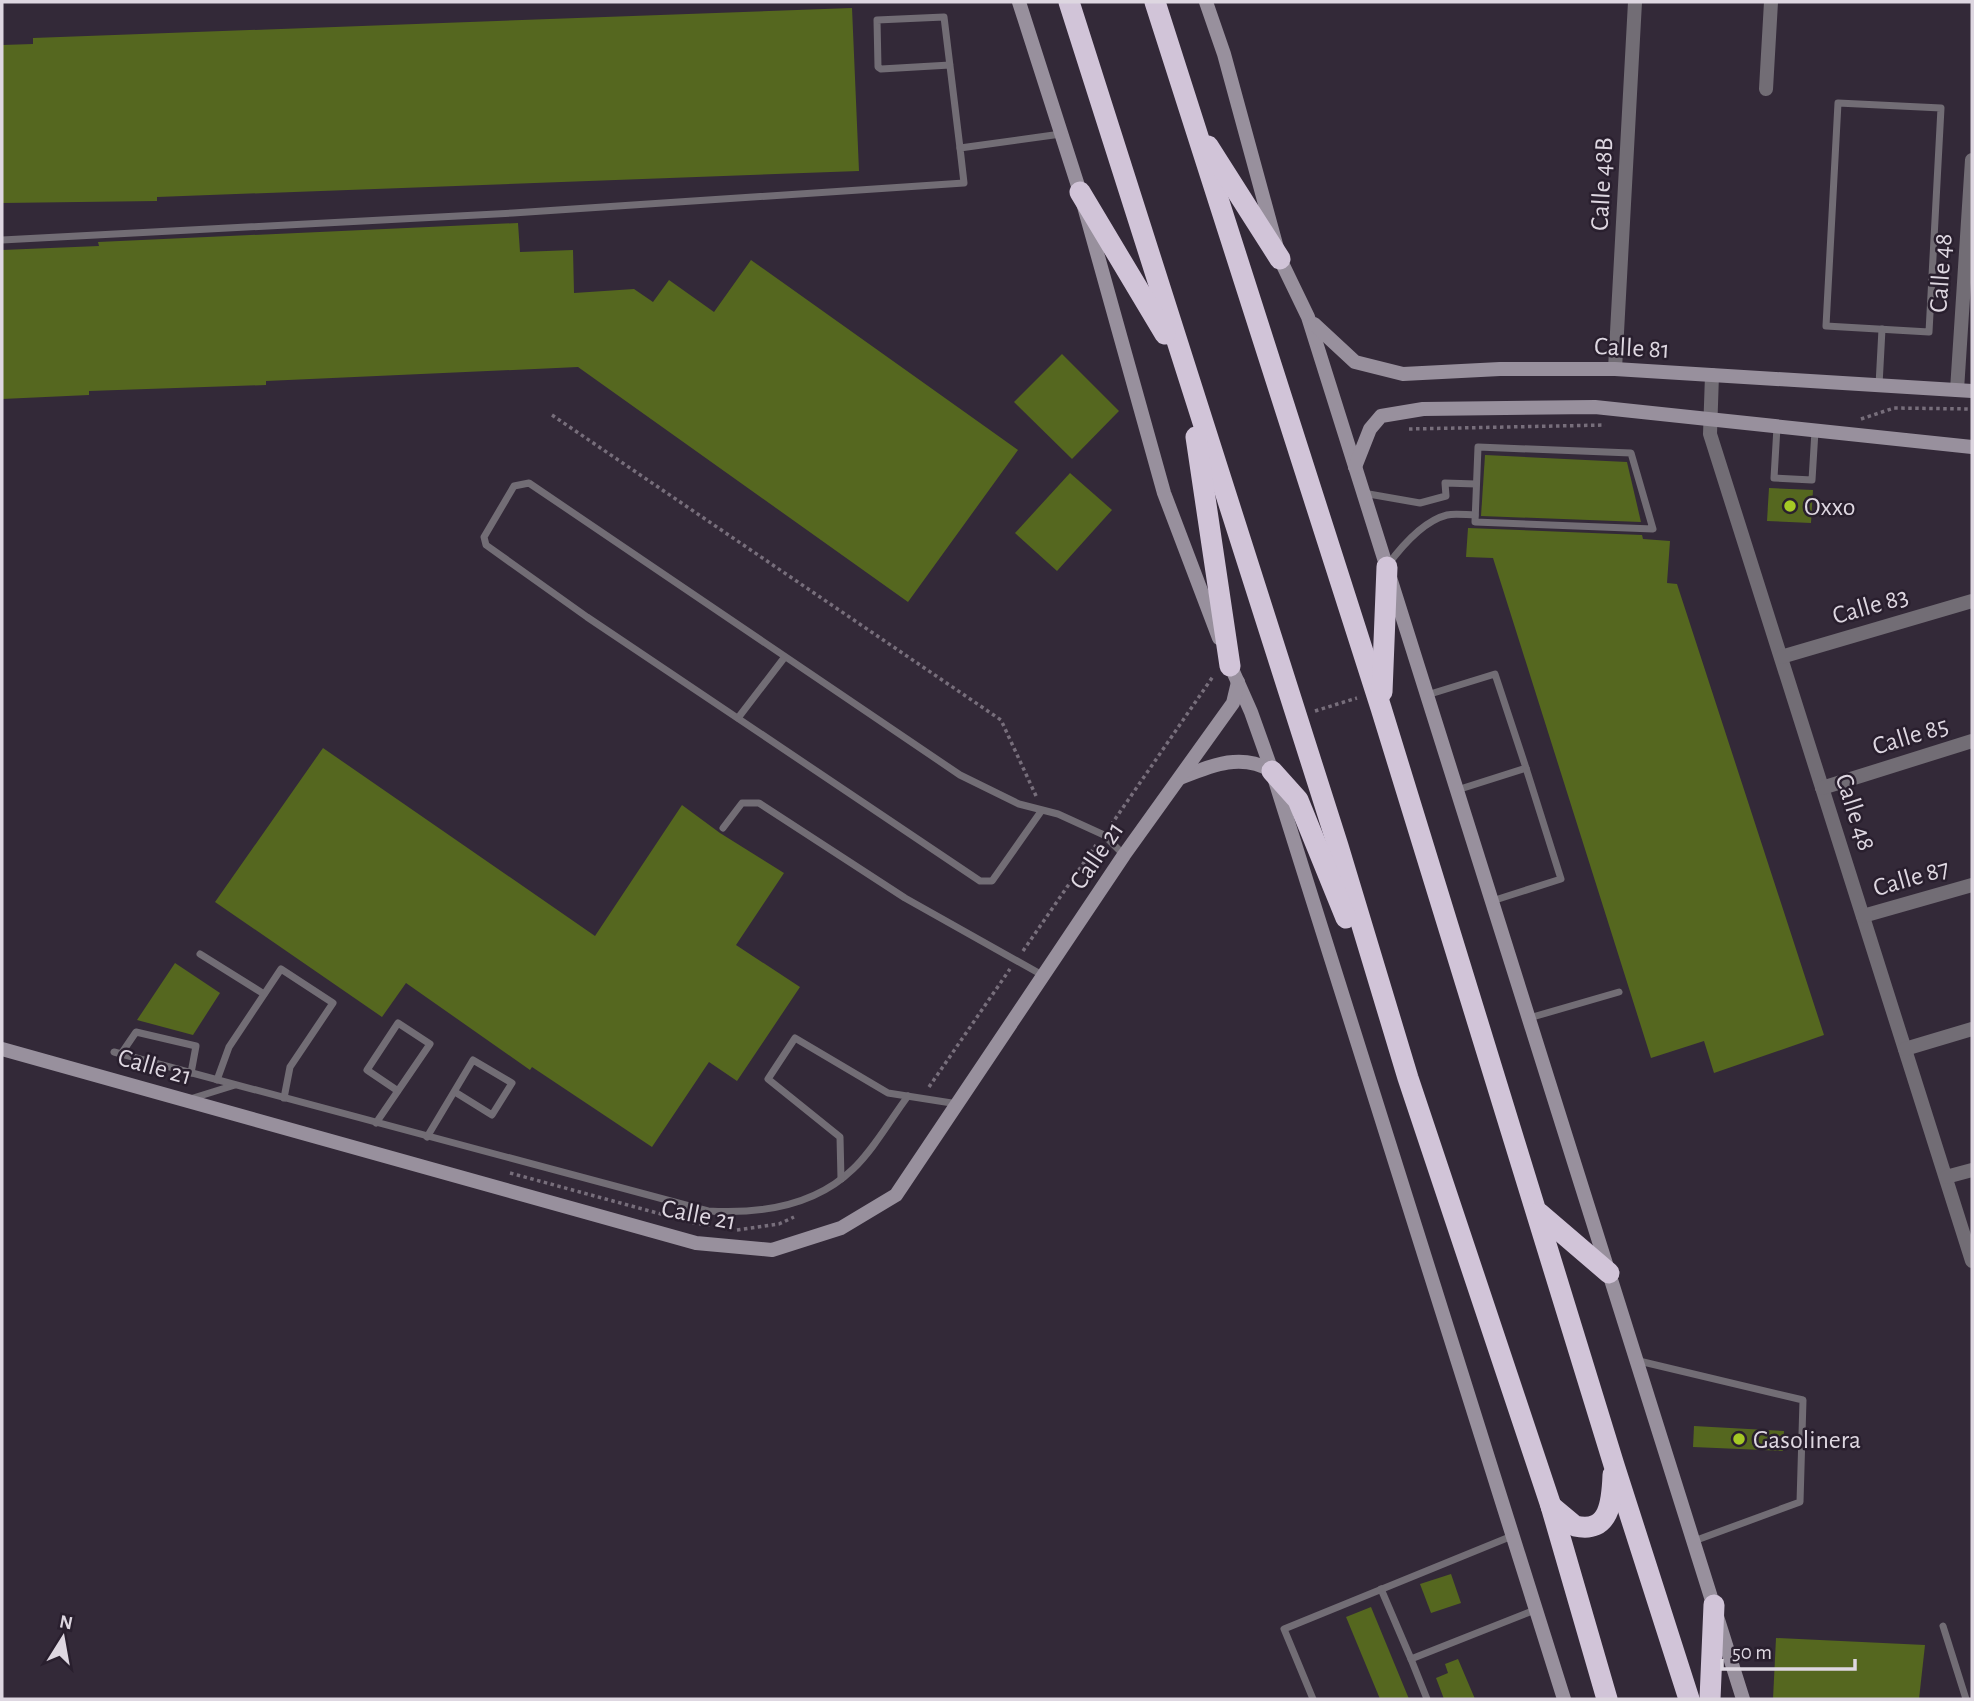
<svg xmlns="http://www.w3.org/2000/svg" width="1974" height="1701" viewBox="0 0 1974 1701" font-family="'Alegreya Sans',sans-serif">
  <rect width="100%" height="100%" fill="#332938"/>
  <!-- building -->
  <g fill="#55671f">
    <path d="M852 8 859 171 157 197V201L2 203V45L33 44V38Z"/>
    <path d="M518 223 520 252 573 250 574 293 634 289 653 302 669 280 714 312 751 260 1018 450 908 602 578 367 266 381V385L89 391V395L2 399V250L99 246 98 242Z"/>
    <path d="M1062 354 1119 411 1072 459 1014 402Z"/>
    <path d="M1485 455 1627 462 1641 522 1481 516Z"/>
    <path d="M1070 473 1112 510 1057 571 1015 533Z"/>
    <path d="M1769 488 1813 490 1811 523 1767 521Z"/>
    <path d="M1468 528 1642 535 1643 539 1670 541 1667 583 1677 584 1824 1035 1714 1073 1704 1041 1651 1058 1493 558 1466 557Z"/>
    <path d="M323 748 595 936 682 805 720 833 784 873 736 945 800 987 737 1081 709 1062 652 1147 532 1067 530 1070 406 983 382 1017 215 902Z"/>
    <path d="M175 963 220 993 193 1035 137 1020Z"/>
    <path d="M1694 1426 1784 1431 1783 1451 1693 1447Z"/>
    <path d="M1451 1574 1461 1603 1431 1613 1420 1584Z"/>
    <path d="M1371 1607 1409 1699H1380L1346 1617Z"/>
    <path d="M1776 1638 1925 1645 1919 1699H1773Z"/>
    <path d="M1458 1659 1475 1699H1444L1436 1678 1448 1673 1445 1664Z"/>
  </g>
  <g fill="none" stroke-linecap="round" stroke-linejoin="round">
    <!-- path -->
    <g stroke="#776e7b" stroke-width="3.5" stroke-dasharray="3.5 3.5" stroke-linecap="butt">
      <path d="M552 415 1001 720 1037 798"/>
      <path d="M1861 419 1894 408 1972 409"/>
      <path d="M1409 429 1605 425"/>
      <path d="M1315 711 1357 698"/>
      <path d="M1111 825 1214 675"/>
      <path d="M1023 951 1096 845"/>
      <path d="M929 1087 1010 969"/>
      <path d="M510 1173 694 1223 729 1228"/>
      <path d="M737 1230 779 1224 794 1217"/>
    </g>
    <!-- lane -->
    <g stroke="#726d75" stroke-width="7">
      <path d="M950 65 881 69 878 67 877 20 944 17 960 148"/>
      <path d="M1838 103 1941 108 1929 332 1826 326Z"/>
      <path d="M2 240 513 213 964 183 960 148 1061 134"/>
      <path d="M1879 385 1882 329"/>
      <path d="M1777 427 1774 478 1812 480 1815 431"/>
      <path d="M1478 447 1631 453 1653 529 1475 522Z"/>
      <path d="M1363 493 1420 503 1446 496 1445 483 1476 484"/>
      <path d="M1387 566C1401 547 1423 521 1447 515 1455 513 1467 515 1475 515"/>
      <path d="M1427 695 1495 674 1526 768 1457 790"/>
      <path d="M738 718 784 658"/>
      <path d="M1042 810 992 881H980L587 617 486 545 484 537 514 486 529 483 960 775 1019 804 1058 814 1104 835 1124 855"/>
      <path d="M723 828 742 803H759L905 898 1044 976"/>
      <path d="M1492 901 1561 879 1526 768"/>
      <path d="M200 954 264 994"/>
      <path d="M1529 1018 1619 992"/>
      <path d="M114 1052 708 1211C759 1214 815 1206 853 1169 874 1149 890 1120 908 1096"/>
      <path d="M121 1054 136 1032 196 1046 191 1073"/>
      <path d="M217 1080 229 1047 281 969 333 1003 290 1067 284 1098"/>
      <path d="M190 1099 235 1085"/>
      <path d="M376 1123 430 1044 398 1023 367 1070 398 1091"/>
      <path d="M427 1137 473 1060 512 1083 492 1115 455 1092"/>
      <path d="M841 1179 840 1137 768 1079 795 1038 888 1093 958 1104"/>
      <path d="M1639 1361 1803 1400 1800 1502 1694 1541"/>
      <path d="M1381 1589 1411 1659"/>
      <path d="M1943 1626 1966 1699"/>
      <path d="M1313 1699 1284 1629 1512 1536"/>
      <path d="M1427 1699 1411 1659 1535 1610"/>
    </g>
    <!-- street -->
    <g stroke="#726d75" stroke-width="14">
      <path d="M1766 89 1771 2"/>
      <path d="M1615 369 1635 2"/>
      <path d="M1712 375 1710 434 1972 1261"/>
      <path d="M1957 390 1972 160"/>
      <path d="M1781 657 1972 601"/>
      <path d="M1822 788 1972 741"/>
      <path d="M1863 916 1972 885"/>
      <path d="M1905 1049 1972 1029"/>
      <path d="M1946 1177 1972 1170"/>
    </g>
    <!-- secondary -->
    <g stroke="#98909d" stroke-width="14">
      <path d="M1019 2 1080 192 1164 493 1219 638"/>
      <path d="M1206 2 1224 54 1280 259 1308 317 1743 1699"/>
      <path d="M1314 324 1355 362 1403 374 1500 369H1615L1972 391"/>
      <path d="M1355 467 1370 429 1381 416 1423 409 1595 407 1972 447"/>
      <path d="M1228 660 1251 712 1272 771 1564 1699"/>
      <path d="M1180 778C1210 766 1241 752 1272 771"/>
      <path d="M2 1049 696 1243 772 1250 841 1228 896 1195 1124 855 1233 703 1238 682"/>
    </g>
    <!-- highway -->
    <g stroke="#d1c4d8" stroke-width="21">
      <path d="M1069 2 1338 846 1408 1078 1551 1506 1607 1699"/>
      <path d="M1155 2 1381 708 1614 1465 1689 1699"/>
      <path d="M1208 146 1280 259"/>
      <path d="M1080 192 1165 334"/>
      <path d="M1196 437 1230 666"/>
      <path d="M1382 692 1387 567"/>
      <path d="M1272 771 1298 800 1346 918"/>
      <path d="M1539 1213 1609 1273"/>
      <path d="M1551 1506 1575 1526C1610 1534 1612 1501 1613 1475"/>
      <path d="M1710 1699 1714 1605"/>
    </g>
  </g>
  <!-- markers -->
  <g fill="#a4c825" stroke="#291f2e" stroke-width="2.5">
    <circle cx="1790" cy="506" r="7"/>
    <circle cx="1739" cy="1439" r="7"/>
  </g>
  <g text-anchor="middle" stroke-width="5" stroke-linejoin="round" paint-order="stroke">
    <!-- street labels -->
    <g font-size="26" fill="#ded7e1" stroke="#291f2e">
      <text transform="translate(1601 184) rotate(-87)" y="9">Calle 48B</text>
      <text transform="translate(1940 273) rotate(-86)" y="9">Calle 48</text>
      <text transform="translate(1632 347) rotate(3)" y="9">Calle 81</text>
      <text transform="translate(1870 605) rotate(-16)" y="9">Calle 83</text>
      <text transform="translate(1910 735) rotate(-17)" y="9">Calle 85</text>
      <text transform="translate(1856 812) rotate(72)" y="9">Calle 48</text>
      <text transform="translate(1096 855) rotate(-56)" y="9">Calle 21</text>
      <text transform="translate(1911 877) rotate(-16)" y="9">Calle 87</text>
      <text transform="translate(155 1066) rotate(16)" y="9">Calle 21</text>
      <text transform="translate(699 1214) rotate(11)" y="9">Calle 21</text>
    </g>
    <!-- poi labels -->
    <g font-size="26" fill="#ded7e1" stroke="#291f2e" text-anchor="start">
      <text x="1804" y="515">Oxxo</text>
      <text x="1753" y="1448">Gasolinera</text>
    </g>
  </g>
  <!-- border -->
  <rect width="1974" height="1701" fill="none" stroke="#ded7e1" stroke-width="7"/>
  <!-- north arrow -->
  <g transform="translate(63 1638) rotate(11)" stroke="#291f2e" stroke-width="5" paint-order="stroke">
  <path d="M0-5L12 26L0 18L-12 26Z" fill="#ded7e1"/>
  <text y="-10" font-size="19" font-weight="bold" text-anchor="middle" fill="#ded7e1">N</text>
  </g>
  <!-- scale -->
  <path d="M1722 1659v10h133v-10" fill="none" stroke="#ded7e1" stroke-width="3.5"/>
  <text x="1732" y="1659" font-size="21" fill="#ded7e1" stroke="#291f2e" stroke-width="5" paint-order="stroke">50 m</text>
</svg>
